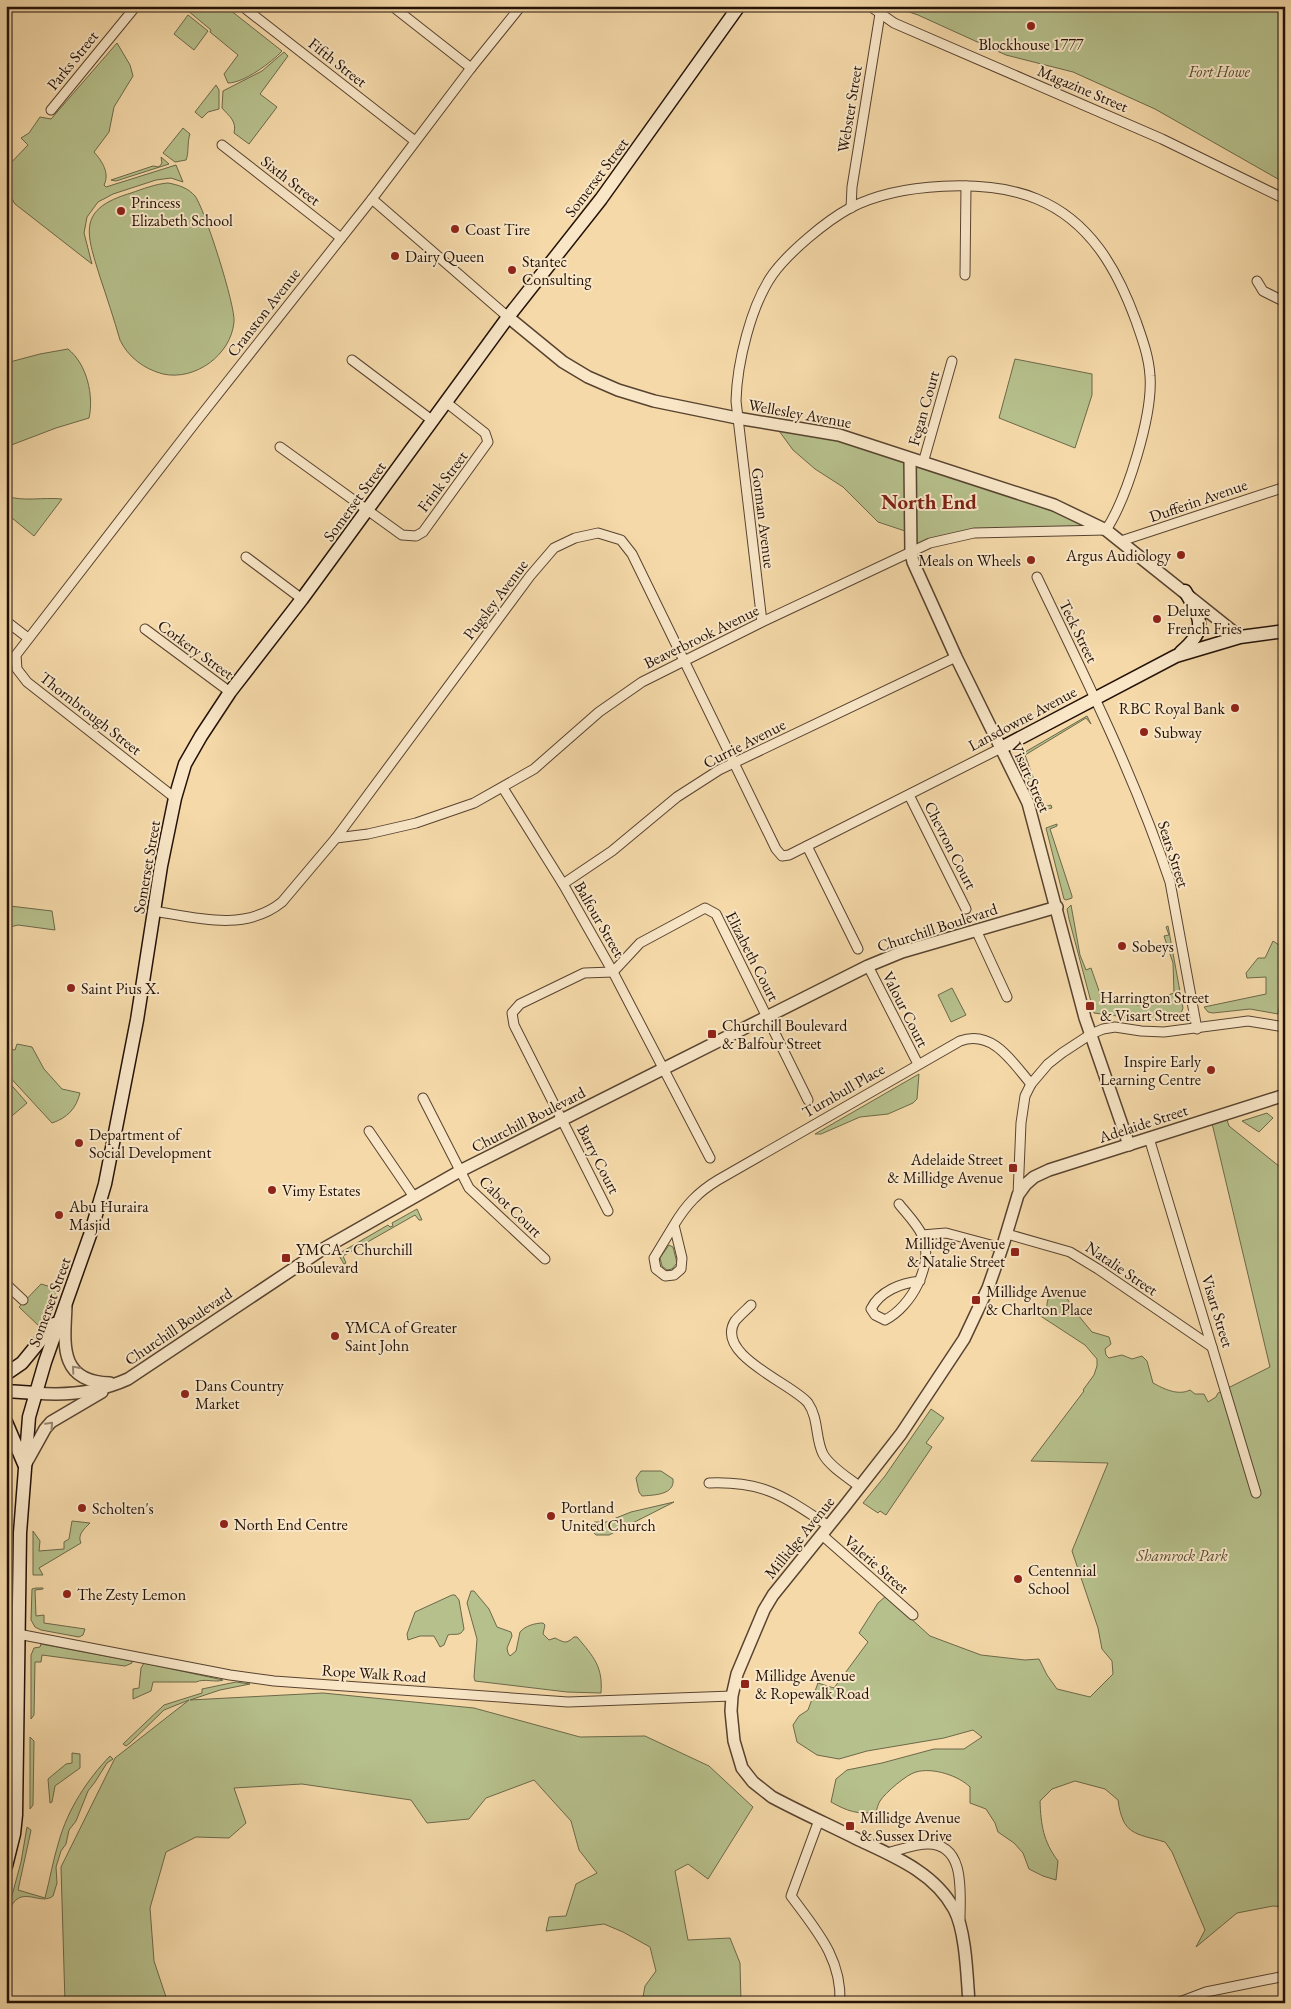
<svg xmlns="http://www.w3.org/2000/svg" width="1291" height="2009" viewBox="0 0 1291 2009" font-family="'EB Garamond',serif">
  <rect width="100%" height="100%" fill="#f5d9a9"/>
  <filter id="stains"><feTurbulence type="fractalNoise" baseFrequency=".004" numOctaves="4"/><feColorMatrix values="0 0 0 0 .2 0 0 0 0 .09 0 0 0 0 .02 0 0 0 .5 -.17"/></filter>
  <radialGradient id="worn" r=".72"><stop offset=".6" stop-color="#630" stop-opacity="0"/><stop offset="1" stop-color="#630" stop-opacity=".3"/></radialGradient>
  <!-- green -->
  <g fill="#b6c08c" stroke="#6c684a">
    <path d="M186 6H225L282 51C272 62 244 83 228 83L224 74 238 55 210 32 211 30 187 10Z"/>
    <path d="M891 6H1285V183L1155 109 1073 72 1006 55 918 15Z"/>
    <path d="M188 15 208 31 194 50 174 34Z"/>
    <path d="M117 43 130 65 133 76 114 107 109 132 94 152C102 161 110 173 104 185L106 187 176 165 183 182 171 178 156 180 113 194 98 202 87 217 84 233 92 264 15 204 6 189V168L28 145 21 138 29 133 40 117 51 119Z"/>
    <path d="M284 52 288 56 260 94 277 107 249 144 234 133C237 121 229 116 222 108L223 91 262 71Z"/>
    <path d="M216 85 219 90V109L208 112 202 118 195 112Z"/>
    <path d="M183 128 190 134C187 142 189 154 186 160L175 162 163 153Z"/>
    <path d="M161 157 169 164 116 181 111 180 153 166 159 167 162 163Z"/>
    <path d="M168 183C179 185 188 188 195 196 204 207 236 307 234 322 231 355 195 381 163 374 144 369 128 357 120 340 114 319 107 298 100 277 86 232 77 209 131 193 143 189 155 184 168 183Z"/>
    <path d="M68 349C87 364 94 396 89 418L56 428 6 447V363L40 354Z"/>
    <path d="M1015 359 1092 374V395L1075 448 999 418Z"/>
    <path d="M774 424 923 463 1106 530 974 533 911 553V533L878 522 843 487 815 469 793 450Z"/>
    <path d="M6 496C24 502 43 497 62 499L34 536 12 518 6 523Z"/>
    <path d="M1087 716 1091 724 1086 718 1025 755 1044 807 1051 805 1052 808 1042 810 1020 759V755Z"/>
    <path d="M1057 824V826L1050 829 1072 896V898L1066 900 1064 899 1046 828Z"/>
    <path d="M6 896 10 906 52 911 55 930 18 925 6 928Z"/>
    <path d="M1071 905 1080 955 1086 970 1091 968 1104 1005 1120 1000 1138 1005 1174 993 1173 963 1164 936 1169 935 1166 927 1168 926 1183 1008 1180 1016 1172 1020H1149L1094 1013 1069 919 1067 909Z"/>
    <path d="M1273 941 1285 949 1281 986H1283L1278 1014 1250 1009 1213 1013 1208 1012 1204 1007 1266 994V977L1247 978 1246 973 1258 958H1265Z"/>
    <path d="M952 988 966 1015 951 1022 938 995Z"/>
    <path d="M17 1044 32 1047 44 1069 62 1089 80 1093C76 1109 67 1118 52 1123L6 1073V1048L15 1050Z"/>
    <path d="M919 1074 917 1099 913 1103 888 1114 860 1117 821 1134H815Z"/>
    <path d="M6 1079 27 1103 6 1121Z"/>
    <path d="M1267 1113 1273 1118 1259 1132 1242 1121Z"/>
    <path d="M1225 1114 1229 1126 1285 1171V1907L1273 1906 1237 1913 1196 1947 1205 1930 1172 1852 1165 1842C1134 1833 1123 1835 1118 1800L1105 1789 1075 1781 1052 1789 1040 1801C1041 1825 1043 1841 1058 1861L1056 1880 1043 1876 1029 1869 1023 1853 1014 1843 998 1832 995 1823 986 1809 970 1803V1787C959 1776 933 1767 916 1772 907 1774 885 1793 880 1801 878 1804 877 1809 876 1812 858 1815 847 1811 831 1802L836 1779 847 1770 882 1763 934 1749H964L982 1737 973 1730 944 1738 867 1751 839 1759 817 1755 797 1742 793 1725 799 1716 808 1710 818 1683 834 1688 868 1642 859 1633 878 1603 886 1596 930 1636 981 1655 1025 1660 1039 1659 1047 1675 1057 1689 1090 1697 1113 1674 1112 1661 1102 1649 1098 1628 1072 1551 1108 1463 1031 1461 1084 1391 1083 1390 1094 1375 1097 1366V1359L1085 1345 1039 1315 1047 1310C1046 1297 1050 1294 1062 1289L1073 1309 1092 1332 1109 1337 1111 1344 1105 1349 1106 1355 1109 1358 1122 1355 1132 1359 1142 1356 1147 1361 1153 1383C1164 1389 1178 1396 1190 1390L1195 1394H1204L1208 1402 1216 1397 1218 1393 1270 1367 1211 1119Z"/>
    <path d="M417 1209 422 1220H419L415 1215 343 1256 346 1263 344 1264 338 1254 388 1225 390 1227 393 1226 392 1223Z"/>
    <path d="M669 1245 673 1247 677 1263 672 1269 667 1270 662 1266 660 1258Z"/>
    <path d="M41 1284 58 1289 40 1327 19 1307Z"/>
    <path d="M931 1409 944 1418 926 1443 932 1447 886 1515 880 1511 878 1513 863 1503 885 1476Z"/>
    <path d="M641 1471H661L673 1479C675 1495 654 1495 642 1496L639 1492 636 1478Z"/>
    <path d="M674 1502 609 1535H596L594 1533V1522H606L631 1512Z"/>
    <path d="M72 1521 90 1523C84 1529 77 1535 81 1543L39 1568 43 1575H33V1531L40 1541 39 1551 64 1549V1542L69 1539Z"/>
    <path d="M36 1588H43V1589L35 1590 36 1616 44 1615V1623L85 1629 83 1635 79 1637 41 1630 35 1627 31 1620 32 1589Z"/>
    <path d="M471 1591H474L489 1609 497 1627 511 1632 512 1636 507 1648 508 1653 510 1656 516 1651 520 1632C525 1626 535 1623 543 1623L545 1625 543 1634 549 1640 555 1638C565 1643 566 1644 574 1637H577C594 1657 603 1667 601 1693L567 1692 475 1681 474 1677 477 1639 467 1603Z"/>
    <path d="M452 1595H455L459 1600 464 1629C460 1637 455 1633 448 1635L444 1645 440 1647 434 1636H420L408 1640 407 1634 415 1612Z"/>
    <path d="M41 1644 132 1661V1663L125 1666 42 1655 41 1662H35L34 1715 31 1719V1655L34 1648 40 1647Z"/>
    <path d="M144 1663 223 1680C215 1683 205 1678 196 1682H153L151 1691 133 1699V1689L139 1688 141 1668Z"/>
    <path d="M236 1682 250 1684 220 1690 190 1700 323 1693 474 1708 580 1737 645 1736 709 1766 753 1807 708 1879 688 1864 675 1871 688 1940 730 1938 740 1963 741 2003H639L643 1997 645 1986 656 1971 650 1947 623 1932 604 1924 546 1931 549 1917 566 1916 576 1884 597 1873 579 1850 571 1821 534 1780 486 1798 469 1819 427 1823 411 1800 302 1784 234 1788 246 1823 229 1838 196 1837 166 1852 150 1908 154 1961 168 2003H65L61 1867 115 1758 189 1700 164 1710 130 1743 126 1746 123 1744 164 1705 202 1693V1689Z"/>
    <path d="M30 1737 34 1741 33 1805 30 1809Z"/>
    <path d="M72 1753 80 1754V1768L55 1786 52 1802 50 1803 48 1779 66 1764 72 1763Z"/>
    <path d="M110 1756 113 1759 107 1763 95 1782 88 1791 76 1821 69 1830 66 1844 61 1851 56 1867 57 1883 53 1896C38 1908 13 1875 6 1927V1918L21 1862 27 1827 31 1830 30 1835 18 1890 45 1898C50 1879 53 1860 59 1841 68 1809 87 1780 110 1756Z"/>
    <path d="M10 1955 11 2003H6V1956Z"/>
  </g>
  <g fill="none" stroke-linecap="round" stroke-linejoin="round">
    <defs>
      <g id="minor">
        <path d="M242 6 415 141"/>
        <path d="M392 6 471 68"/>
        <path d="M870 6 894 23 1162 139 1285 199"/>
        <path d="M51 110 136 6"/>
        <path d="M222 145 341 238"/>
        <path d="M372 199 508 317"/>
        <path d="M851 208 852 187 880 14"/>
        <path d="M965 275 966 186"/>
        <path d="M1257 281 1263 291 1285 302"/>
        <path d="M352 360 433 421"/>
        <path d="M280 447 402 535 416 536 423 532 488 442 485 433 447 403"/>
        <path d="M923 463 952 361"/>
        <path d="M1121 541 1285 487"/>
        <path d="M246 557 302 599"/>
        <path d="M1037 577C1085 677 1135 777 1170 882L1197 1029"/>
        <path d="M6 621 28 638"/>
        <path d="M145 629 230 692"/>
        <path d="M503 788 563 884 613 972 710 1158"/>
        <path d="M909 795 966 909"/>
        <path d="M175 798 27 682 17 669 16 655 195 423 372 199 471 68 521 6"/>
        <path d="M336 838 368 834 416 823 474 803 534 769 599 712 642 682 762 622 930 543 974 533 1106 530C1127 498 1153 415 1150 376 1149 357 1142 338 1136 321 1117 269 1090 221 1037 199 987 178 898 183 850 208 826 221 789 252 773 274 751 305 737 363 736 401L762 622"/>
        <path d="M807 846 858 949"/>
        <path d="M563 884 612 851 677 797 719 770 956 657"/>
        <path d="M154 911C197 918 245 932 282 902L336 838 530 576 554 548 575 538 598 533 621 540 632 554 776 849 782 856 789 855 1001 748"/>
        <path d="M976 930 1007 997"/>
        <path d="M868 966 918 1064"/>
        <path d="M423 1098 469 1188 545 1259"/>
        <path d="M369 1131 414 1197"/>
        <path d="M1149 1138 1256 1493"/>
        <path d="M1018 1195 1021 1123 1025 1096 1031 1084 1048 1064 1062 1053 1091 1034 1103 1029 1115 1027 1141 1031 1164 1032 1248 1021 1285 1027"/>
        <path d="M899 1204C906 1213 917 1224 922 1235 935 1264 911 1307 885 1320L875 1315 871 1309C880 1291 901 1283 920 1281"/>
        <path d="M608 1211 514 1025 512 1013 520 1004 584 973 613 972 640 943 705 908 716 914 808 1100"/>
        <path d="M674 1225 654 1258 656 1269 665 1276 674 1275 681 1269 682 1258 674 1225C686 1205 698 1192 718 1180L960 1041C993 1029 1013 1063 1031 1084"/>
        <path d="M1007 1234 1070 1252 1098 1269 1212 1347"/>
        <path d="M922 1235 946 1233 1002 1248"/>
        <path d="M6 1284 23 1300"/>
        <path d="M751 1305C746 1310 739 1316 735 1321 714 1355 793 1384 808 1403 819 1419 815 1438 823 1454 830 1467 849 1478 860 1487"/>
        <path d="M709 1483C766 1481 784 1497 829 1526"/>
        <path d="M822 1535 913 1615"/>
        <path d="M18 1634 230 1675 274 1681 568 1702 732 1696"/>
        <path d="M819 1820 791 1896C816 1930 842 1958 840 2003"/>
        <path d="M887 1853C900 1850 915 1844 928 1844 966 1844 960 1894 960 1919"/>
        <path d="M1177 2003 1206 1992 1285 1976"/>
      </g>
      <g id="tertiary">
        <path d="M508 317 563 362 588 377 618 390 654 401 737 418 839 435 1054 505 1106 530 1240 637"/>
        <path d="M910 459 911 553 913 562 956 657 1028 803 1085 1018 1129 1145"/>
        <path d="M66 1307C64 1345 59 1382 110 1383"/>
        <path d="M36 1393C68 1396 99 1392 128 1379L323 1249 460 1171 868 966 902 952 1057 907"/>
        <path d="M25 1465 45 1429 51 1422 102 1392"/>
        <path d="M969 2003C967 1977 966 1931 954 1909 934 1872 893 1856 857 1839 829 1825 800 1812 772 1797L753 1782 742 1768 734 1741 731 1711 732 1696 737 1674 764 1610 773 1595 844 1507 901 1434 964 1339 988 1288 1003 1245 1018 1195 1026 1184 1034 1177 1049 1170 1285 1095"/>
      </g>
      <g id="secondary">
        <path d="M1181 652C1208 629 1201 619 1185 591"/>
        <path d="M1001 748 1176 656 1240 637 1285 631"/>
        <path d="M6 1374 22 1363 54 1324"/>
        <path d="M6 1391 36 1393"/>
        <path d="M6 1422 24 1464"/>
        <path d="M6 1866 14 1834 16 1815 20 1533 29 1417 45 1362 90 1235 105 1184 137 1020 161 866 175 798 185 764 201 736 230 692 302 599 508 317 601 199 739 6"/>
      </g>
    </defs>
    <!-- minor casing -->
    <use href="#minor" stroke="#584330" stroke-width="11"/>
    <!-- tertiary casing -->
    <use href="#tertiary" stroke="#584330" stroke-width="14"/>
    <!-- secondary casing -->
    <use href="#secondary" stroke="#231107" stroke-width="15"/>
    <!-- minor -->
    <use href="#minor" stroke="#f8e6c7" stroke-width="9"/>
    <!-- tertiary -->
    <use href="#tertiary" stroke="#f8e6c7" stroke-width="11"/>
    <!-- secondary -->
    <use href="#secondary" stroke="#f8e6c7" stroke-width="12"/>
  </g>
  <!-- one-way arrows -->
  <defs><path id="oneway-chevron" d="M-2-3.5L2.5 0L-2 3.5" fill="none" stroke-width="1.6" stroke-linecap="round" stroke-linejoin="round" transform="scale(1.25)"/></defs>
  <g stroke="#988671">
    <use href="#oneway-chevron" transform="translate(75 1369) rotate(-131)"/>
    <use href="#oneway-chevron" transform="translate(50 1425) rotate(-47)"/>
  </g>
  <!-- markers -->
  <g fill="#8f2418" stroke="#f8e6c7" stroke-width="2">
    <circle cx="1031" cy="26" r="5"/>
    <circle cx="121" cy="211" r="5"/>
    <circle cx="455" cy="229" r="5"/>
    <circle cx="395" cy="256" r="5"/>
    <circle cx="512" cy="270" r="5"/>
    <circle cx="1181" cy="555" r="5"/>
    <circle cx="1031" cy="560" r="5"/>
    <circle cx="1157" cy="619" r="5"/>
    <circle cx="1235" cy="708" r="5"/>
    <circle cx="1144" cy="732" r="5"/>
    <circle cx="1122" cy="946" r="5"/>
    <circle cx="71" cy="988" r="5"/>
    <rect x="1085" y="1001" width="10" height="10" rx="2.5"/>
    <rect x="707" y="1029" width="10" height="10" rx="2.5"/>
    <circle cx="1211" cy="1070" r="5"/>
    <circle cx="79" cy="1143" r="5"/>
    <rect x="1008" y="1163" width="10" height="10" rx="2.5"/>
    <circle cx="272" cy="1190" r="5"/>
    <circle cx="59" cy="1215" r="5"/>
    <rect x="1010" y="1247" width="10" height="10" rx="2.5"/>
    <rect x="281" y="1253" width="10" height="10" rx="2.5"/>
    <rect x="971" y="1295" width="10" height="10" rx="2.5"/>
    <circle cx="335" cy="1336" r="5"/>
    <circle cx="185" cy="1394" r="5"/>
    <circle cx="82" cy="1508" r="5"/>
    <circle cx="551" cy="1516" r="5"/>
    <circle cx="224" cy="1524" r="5"/>
    <circle cx="1018" cy="1579" r="5"/>
    <circle cx="67" cy="1594" r="5"/>
    <rect x="740" y="1679" width="10" height="10" rx="2.5"/>
    <rect x="845" y="1821" width="10" height="10" rx="2.5"/>
  </g>
  <g text-anchor="middle" stroke-width="4" stroke-linejoin="round" paint-order="stroke">
    <!-- poi labels -->
    <g font-size="16" fill="#231107" stroke="#f8e6c7" text-anchor="start">
      <text x="1031" y="50" text-anchor="middle">Blockhouse 1777</text>
      <text x="131" y="208">Princess<tspan x="131" dy="18">Elizabeth School</tspan></text>
      <text x="465" y="235">Coast Tire</text>
      <text x="405" y="262">Dairy Queen</text>
      <text x="522" y="267">Stantec<tspan x="522" dy="18">Consulting</tspan></text>
      <text x="1171" y="561" text-anchor="end">Argus Audiology</text>
      <text x="1021" y="566" text-anchor="end">Meals on Wheels</text>
      <text x="1167" y="616">Deluxe<tspan x="1167" dy="18">French Fries</tspan></text>
      <text x="1225" y="714" text-anchor="end">RBC Royal Bank</text>
      <text x="1154" y="738">Subway</text>
      <text x="1132" y="952">Sobeys</text>
      <text x="81" y="994">Saint Pius X.</text>
      <text x="1100" y="1003">Harrington Street<tspan x="1100" dy="18">&amp; Visart Street</tspan></text>
      <text x="722" y="1031">Churchill Boulevard<tspan x="722" dy="18">&amp; Balfour Street</tspan></text>
      <text x="1201" y="1067" text-anchor="end">Inspire Early<tspan x="1201" dy="18">Learning Centre</tspan></text>
      <text x="89" y="1140">Department of<tspan x="89" dy="18">Social Development</tspan></text>
      <text x="1003" y="1165" text-anchor="end">Adelaide Street<tspan x="1003" dy="18">&amp; Millidge Avenue</tspan></text>
      <text x="282" y="1196">Vimy Estates</text>
      <text x="69" y="1212">Abu Huraira<tspan x="69" dy="18">Masjid</tspan></text>
      <text x="1005" y="1249" text-anchor="end">Millidge Avenue<tspan x="1005" dy="18">&amp; Natalie Street</tspan></text>
      <text x="296" y="1255">YMCA - Churchill<tspan x="296" dy="18">Boulevard</tspan></text>
      <text x="986" y="1297">Millidge Avenue<tspan x="986" dy="18">&amp; Charlton Place</tspan></text>
      <text x="345" y="1333">YMCA of Greater<tspan x="345" dy="18">Saint John</tspan></text>
      <text x="195" y="1391">Dans Country<tspan x="195" dy="18">Market</tspan></text>
      <text x="561" y="1513">Portland<tspan x="561" dy="18">United Church</tspan></text>
      <text x="92" y="1514">Scholten's</text>
      <text x="234" y="1530">North End Centre</text>
      <text x="1028" y="1576">Centennial<tspan x="1028" dy="18">School</tspan></text>
      <text x="77" y="1600">The Zesty Lemon</text>
      <text x="755" y="1681">Millidge Avenue<tspan x="755" dy="18">&amp; Ropewalk Road</tspan></text>
      <text x="860" y="1823">Millidge Avenue<tspan x="860" dy="18">&amp; Sussex Drive</tspan></text>
    </g>
    <!-- street labels -->
    <g font-size="16" fill="#231107" stroke="#f8e6c7">
      <text transform="translate(72 60) rotate(-51)" y="6">Parks Street</text>
      <text transform="translate(338 62) rotate(38)" y="6">Fifth Street</text>
      <text transform="translate(1083 88) rotate(23)" y="6">Magazine Street</text>
      <text transform="translate(849 109) rotate(-81)" y="6">Webster Street</text>
      <text transform="translate(596 177) rotate(-53)" y="6">Somerset Street</text>
      <text transform="translate(291 180) rotate(38)" y="6">Sixth Street</text>
      <text transform="translate(263 312) rotate(-52)" y="6">Cranston Avenue</text>
      <text transform="translate(923 408) rotate(-74)" y="6">Fegan Court</text>
      <text transform="translate(800 413) rotate(10)" y="6">Wellesley Avenue</text>
      <text transform="translate(442 481) rotate(-53)" y="6">Frink Street</text>
      <text transform="translate(1198 500) rotate(-19)" y="6">Dufferin Avenue</text>
      <text transform="translate(354 501) rotate(-54)" y="6">Somerset Street</text>
      <text transform="translate(764 518) rotate(83)" y="6">Gorman Avenue</text>
      <text transform="translate(495 599) rotate(-53)" y="6">Pugsley Avenue</text>
      <text transform="translate(1079 631) rotate(64)" y="6">Teck Street</text>
      <text transform="translate(701 636) rotate(-26)" y="6">Beaverbrook Avenue</text>
      <text transform="translate(196 649) rotate(36)" y="6">Corkery Street</text>
      <text transform="translate(91 713) rotate(38)" y="6">Thornbrough Street</text>
      <text transform="translate(1022 718) rotate(-28)" y="6">Lansdowne Avenue</text>
      <text transform="translate(744 743) rotate(-27)" y="6">Currie Avenue</text>
      <text transform="translate(1031 777) rotate(66)" y="6">Visart Street</text>
      <text transform="translate(951 845) rotate(63)" y="6">Chevron Court</text>
      <text transform="translate(1174 854) rotate(72)" y="6">Sears Street</text>
      <text transform="translate(146 867) rotate(-80)" y="6">Somerset Street</text>
      <text transform="translate(600 919) rotate(60)" y="6">Balfour Street</text>
      <text transform="translate(937 927) rotate(-18)" y="6">Churchill Boulevard</text>
      <text transform="translate(753 956) rotate(63)" y="6">Elizabeth Court</text>
      <text transform="translate(906 1009) rotate(63)" y="6">Valour Court</text>
      <text transform="translate(843 1090) rotate(-30)" y="6">Turnbull Place</text>
      <text transform="translate(528 1119) rotate(-27)" y="6">Churchill Boulevard</text>
      <text transform="translate(1143 1123) rotate(-18)" y="6">Adelaide Street</text>
      <text transform="translate(599 1159) rotate(63)" y="6">Barry Court</text>
      <text transform="translate(511 1206) rotate(44)" y="6">Cabot Court</text>
      <text transform="translate(1122 1268) rotate(34)" y="6">Natalie Street</text>
      <text transform="translate(49 1302) rotate(-70)" y="6">Somerset Street</text>
      <text transform="translate(1218 1311) rotate(73)" y="6">Visart Street</text>
      <text transform="translate(178 1326) rotate(-34)" y="6">Churchill Boulevard</text>
      <text transform="translate(799 1537) rotate(-51)" y="6">Millidge Avenue</text>
      <text transform="translate(877 1564) rotate(41)" y="6">Valerie Street</text>
      <text transform="translate(374 1673) rotate(4)" y="6">Rope Walk Road</text>
    </g>
    <!-- park labels -->
    <g font-size="16" font-style="italic" fill="#564e36" stroke="#f8e6c7">
      <text x="1219" y="77">Fort Howe</text>
      <text x="1182" y="1561">Shamrock Park</text>
    </g>
    <!-- district labels -->
    <g font-size="21" font-weight="bold" fill="#7a1f14" stroke="#f8e6c7">
      <text x="929" y="509">North End</text>
    </g>
  </g>
  <!-- margin -->
  <rect width="1291" height="2009" fill="none" stroke="#f5d9a9" stroke-width="25"/>
  <rect x="8" y="8" width="1276" height="1994" fill="none" stroke="#231107" stroke-width="2.5"/>
  <rect x="12" y="12" width="1266" height="1984" fill="none" stroke="#231107"/>
  <rect width="100%" height="100%" filter="url(#stains)"/>
  <rect width="100%" height="100%" fill="url(#worn)"/>
</svg>
